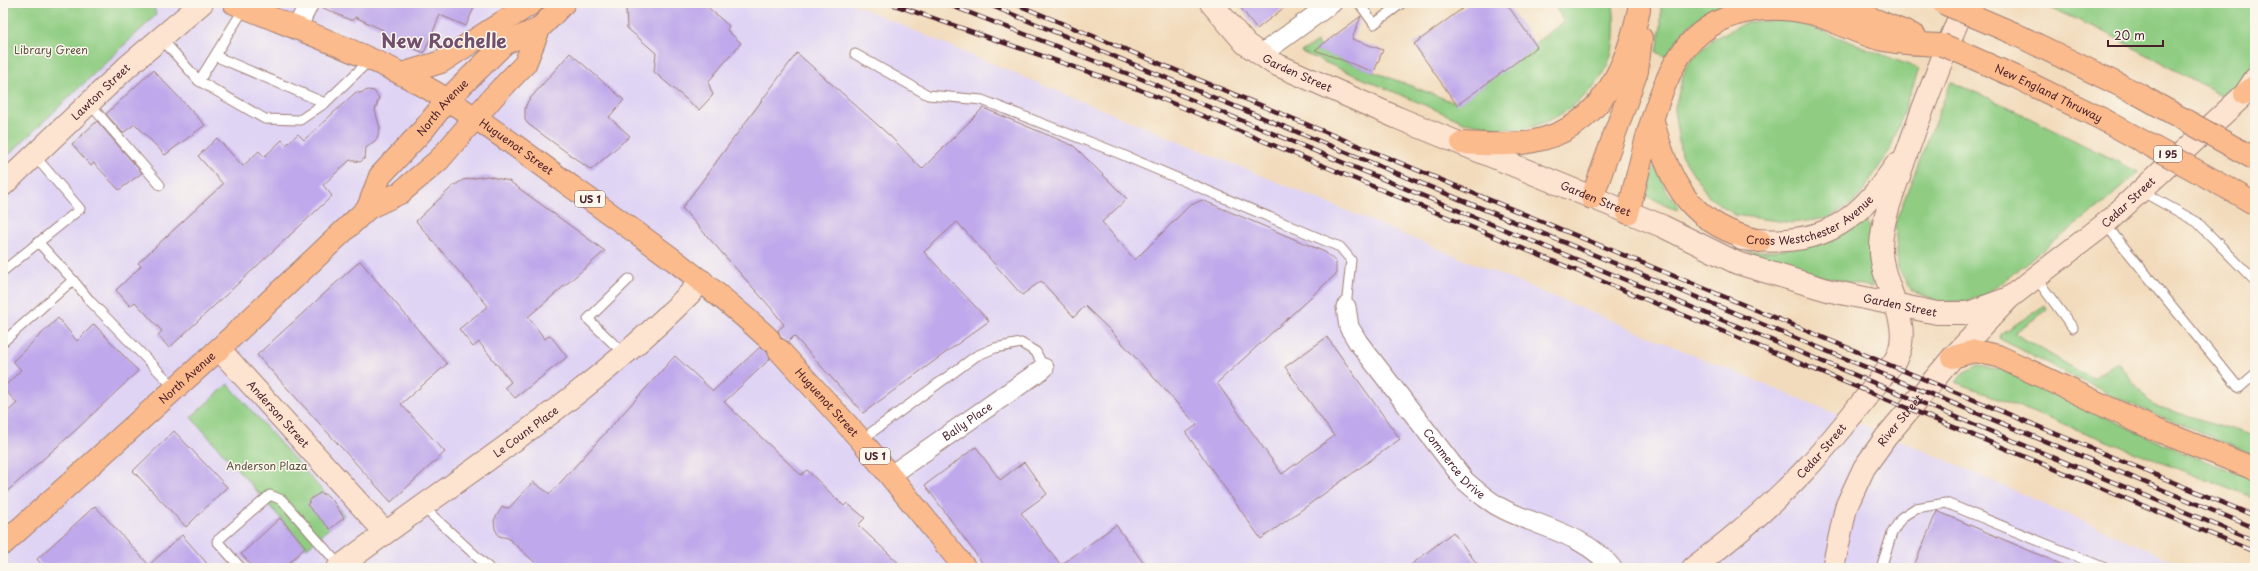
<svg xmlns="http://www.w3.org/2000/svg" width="2258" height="571" viewBox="0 0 2258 571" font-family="'Playpen Sans',sans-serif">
  <rect width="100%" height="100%" fill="#fbf7ec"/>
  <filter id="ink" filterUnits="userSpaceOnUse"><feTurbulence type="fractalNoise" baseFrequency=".025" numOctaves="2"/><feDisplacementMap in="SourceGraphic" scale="8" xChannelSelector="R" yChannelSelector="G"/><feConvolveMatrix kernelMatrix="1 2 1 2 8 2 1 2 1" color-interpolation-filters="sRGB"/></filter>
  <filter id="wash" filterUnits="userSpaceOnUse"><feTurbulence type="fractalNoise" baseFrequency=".012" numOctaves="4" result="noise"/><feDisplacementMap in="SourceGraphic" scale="16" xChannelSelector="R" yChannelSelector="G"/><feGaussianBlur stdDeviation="0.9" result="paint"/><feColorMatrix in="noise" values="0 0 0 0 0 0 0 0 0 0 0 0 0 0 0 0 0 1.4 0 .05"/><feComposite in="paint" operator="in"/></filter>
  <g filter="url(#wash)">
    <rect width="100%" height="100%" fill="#f2dbbc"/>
    <!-- built -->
    <path fill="#e0d4f4" d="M3 3H851L973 56 1911 445 2189 568H3Z"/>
    <!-- green -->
    <g fill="#90cd83" stroke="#6d7657">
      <path d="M3 3H153L156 15 3 160Z"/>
      <path d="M1553 3H1613C1615 24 1616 46 1607 66 1593 96 1553 126 1519 129 1501 130 1482 125 1464 122L1301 52 1317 42 1322 52 1453 102 1564 22Z"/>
      <path d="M1661 3H1728L1688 26 1666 57 1657 52 1661 26Z"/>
      <path d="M2039 3H2255V58L2244 76 2225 97 2105 32Z"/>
      <path d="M1788 20 1820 30 1919 69 1890 150 1857 200 1829 218 1792 223 1735 215 1709 197 1681 155 1674 110 1686 66 1713 39 1747 22Z"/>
      <path d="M1951 82 1991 99 2138 172 2104 203 1984 296 1967 301 1939 302 1912 291 1898 268 1895 223Z"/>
      <path d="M1657 166 1666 190 1679 207 1677 210 1647 196 1654 167Z"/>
      <path d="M1866 221 1869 226 1870 260 1875 276 1872 287 1823 277 1746 251H1775L1832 240Z"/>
      <path d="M2045 305 2047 310 2014 333 2092 379 2117 362 2152 405 2255 436V455L2119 399 2000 339 2001 334Z"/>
      <path d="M1978 366 1999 369 2186 454 2255 479V499L1956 382 1964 372Z"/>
      <path d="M228 384 344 515 307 548 191 417Z"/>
    </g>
    <g id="blocks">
      <!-- building -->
      <g fill="#bfa8eb">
        <path d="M320 3H476L466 26 440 15 424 53 381 34 383 30 355 17 354 20H350L319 6Z"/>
        <path d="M632 3H703L729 26 727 30 741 43 708 82 713 95 699 110 654 72 656 53 627 28 626 10Z"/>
        <path d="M1237 3H1290L1257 29Z"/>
        <path d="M1470 3H1506L1537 47 1457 105 1414 44Z"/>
        <path d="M1361 16 1352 39 1383 50 1374 72 1315 50Z"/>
        <path d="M570 53 624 100 609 117 630 136 591 170 528 124 525 120V108L528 101Z"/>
        <path d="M797 53 890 136 922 169 983 108 1074 146 1127 199 1102 222 1135 260 1189 206 1202 200 1325 252 1336 262V274L1217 383 1282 474 1334 436 1285 367 1327 337 1400 439 1261 539 1186 433 1197 425 1112 332 1085 306 1074 317 1041 281 1022 295 957 222 924 252 989 321 863 413 794 336 788 342 781 338 778 330 784 325 772 309 682 208Z"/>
        <path d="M153 70 205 125 165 155 135 124 123 133 106 114Z"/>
        <path d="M368 90 374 91 379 98 375 110 380 128 377 139 366 148 365 158 360 162 350 160 323 185 332 196 169 348 158 335 162 331 135 302 130 306 116 290 141 266 138 263 223 184 198 156 217 138 243 166 259 151 264 157 282 140 286 145 298 134 304 140 356 92 360 93Z"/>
        <path d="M97 121 142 173 119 190 94 163 91 166 72 144Z"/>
        <path d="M487 176 509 181 605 251 528 317 545 339 550 335 567 357 515 398 505 387 511 382 479 342 473 347 459 329 488 306 416 221 453 186 463 180Z"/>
        <path d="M360 261 447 364 401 404 445 452 391 502 257 355Z"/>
        <path d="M58 318 77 341 94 324 138 371 77 429 3 495V416L17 403 3 388 21 370 13 361Z"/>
        <path d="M760 347 767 351 770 359 724 402 801 475 807 470 844 506 847 503 865 518 858 525 904 568H541L508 538 499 536 495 529 494 520 502 507 509 508 533 482 550 494 675 356 713 391Z"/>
        <path d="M174 431 227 487 186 527 133 471Z"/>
        <path d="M976 447 1000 480 1024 462 1047 494 1021 513 1061 565 1116 525 1147 568H986L925 485Z"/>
        <path d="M320 493 327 495 333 501 344 518 330 529 307 505 312 498Z"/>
        <path d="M95 506 149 565 182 535 211 568H44L37 559Z"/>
        <path d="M1937 511 2070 568H1913Z"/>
        <path d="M280 518 306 547 284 568H254L241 554Z"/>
        <path d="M1453 532 1480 568H1407Z"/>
      </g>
    </g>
  </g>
  <g filter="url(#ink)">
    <use href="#blocks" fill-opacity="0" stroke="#9e7d74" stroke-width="1"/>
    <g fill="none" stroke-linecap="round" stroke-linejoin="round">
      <defs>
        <g id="lane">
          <path d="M1359 3 1374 24 1402 3"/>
          <path d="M161 38 199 81 245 7"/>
          <path d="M855 54 928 95 982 100 1118 153 1340 247 1351 260 1346 307"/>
          <path d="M215 56 325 103"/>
          <path d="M199 81 265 119 300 120 325 103 370 60"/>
          <path d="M89 103 160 185"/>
          <path d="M2141 191 2197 222 2255 281"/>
          <path d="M2105 224 2239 388 2255 374"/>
          <path d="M3 271 80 209 34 155"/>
          <path d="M2036 278 2073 328"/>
          <path d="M73 280 91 302 175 388"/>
          <path d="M3 342 73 280 38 242"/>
          <path d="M624 354 588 319 629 279"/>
          <path d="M861 440 976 356 995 348 1021 343 1036 352 1044 368"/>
          <path d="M422 506 489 568"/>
          <path d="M241 568 217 541 270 495 282 500 340 566"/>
          <path d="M1881 568 1892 533 1902 517 1916 508 1946 503 2105 568"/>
        </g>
        <g id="street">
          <path d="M297 28 309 3"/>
          <path d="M1260 55 1332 3"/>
          <path id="s1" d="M1346 307 1349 327 1358 342 1465 481C1478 492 1490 503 1505 510 1540 527 1586 535 1612 568"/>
          <path id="s2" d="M891 475 1044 368"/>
        </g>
        <g id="secondary">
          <path id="s3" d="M1211 3 1246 44 1273 63 1398 118 1662 226 1737 263 1831 291 1937 313H1968L2009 298"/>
          <path id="s4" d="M3 185 128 66 202 3"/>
          <path id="s5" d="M1742 239C1818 247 1853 228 1896 165"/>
          <path id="s6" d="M219 349 385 532"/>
          <path id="s7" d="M338 568C461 475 596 393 702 281"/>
          <path id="s8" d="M1693 568C1733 538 1771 506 1805 470 1837 436 1865 398 1894 362 1918 324 1879 286 1881 246 1882 222 1891 198 1899 176 1918 117 1942 60 1965 3"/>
          <path id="s9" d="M1833 568 1846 507 1864 468 1886 437 1953 357 2009 298 2105 224 2245 94 2255 79"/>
        </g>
        <g id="primary">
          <path id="s10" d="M234 3C290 26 348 47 402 74 462 105 517 147 572 187 640 235 708 282 769 339"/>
          <path d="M402 74 441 62 532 3"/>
          <path id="s11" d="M368 208 380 176 424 129 447 100 505 43 539 29"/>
          <path id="s12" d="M779 350 861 440 965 568"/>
          <path id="s13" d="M3 544 219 349 368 208 400 193 439 160 493 97 525 64 539 29 564 3"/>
        </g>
        <g id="highway">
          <path d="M1833 3 1915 36"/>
          <path d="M2013 33 2138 94"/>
          <path id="s14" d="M1955 50 2016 77 2104 120"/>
          <path d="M2245 94 2255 86"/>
          <path d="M1653 121C1669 185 1692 226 1760 241"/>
          <path d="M1462 143C1486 144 1511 146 1534 141 1599 129 1627 67 1639 9"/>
          <path d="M2231 190 2255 204"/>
          <path d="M1592 198 1637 71 1641 38"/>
          <path d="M1628 213C1640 167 1649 117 1670 73 1696 17 1752 0 1810 13 1835 20 1859 35 1884 40 1902 44 1923 44 1942 45"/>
          <path d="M1953 357 1975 351 1998 356 2154 429 2255 469"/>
        </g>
      </defs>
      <!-- lane casing -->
      <use href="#lane" stroke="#9e7d74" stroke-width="11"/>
      <!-- street casing -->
      <use href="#street" stroke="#9e7d74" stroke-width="21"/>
      <!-- secondary casing -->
      <use href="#secondary" stroke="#9e7d74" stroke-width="24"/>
      <!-- primary casing -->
      <use href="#primary" stroke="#9e7d74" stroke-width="24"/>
      <!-- highway casing -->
      <use href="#highway" stroke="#9e7d74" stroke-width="24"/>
      <!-- lane -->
      <use href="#lane" stroke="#fff" stroke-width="9"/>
      <!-- street -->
      <use href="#street" stroke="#fff" stroke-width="19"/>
      <!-- secondary -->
      <use href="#secondary" stroke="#fde4d1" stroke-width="22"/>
      <!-- primary -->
      <use href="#primary" stroke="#fbbb8d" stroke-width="22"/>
      <!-- highway -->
      <use href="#highway" stroke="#fbbb8d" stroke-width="22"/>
      <defs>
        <g id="rail">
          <path d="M889 3 1138 89 2255 552"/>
          <path d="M944 3 1144 80 2255 541"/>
          <path d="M985 3 2255 528"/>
          <path d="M1013 3 2255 516"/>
        </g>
      </defs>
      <!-- rail casing -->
      <use href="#rail" stroke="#4a1f2b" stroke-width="4.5"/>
      <!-- rail -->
      <use href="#rail" stroke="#fbf7ec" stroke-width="3" stroke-dasharray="9" stroke-linecap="butt"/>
      <defs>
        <g id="highway-bridge">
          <path d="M1943 3 2013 33"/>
          <path d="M1942 45 1955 50"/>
          <path d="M2138 94 2255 159"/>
          <path d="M2104 120 2231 190"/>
        </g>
      </defs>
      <!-- highway-bridge casing -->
      <use href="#highway-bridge" stroke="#9e7d74" stroke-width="24" stroke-linecap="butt"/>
      <!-- highway-bridge -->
      <use href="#highway-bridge" stroke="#fbbb8d" stroke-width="22"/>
    </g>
  </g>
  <g text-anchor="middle" stroke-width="3" stroke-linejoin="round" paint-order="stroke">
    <!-- shield labels -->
    <g fill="#fbf7ec" stroke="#7f6065" stroke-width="1">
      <rect x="2154" y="146" width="28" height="16" rx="3"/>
      <rect x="575" y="191" width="30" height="16" rx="3"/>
      <rect x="860" y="448" width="30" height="16" rx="3"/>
    </g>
    <g font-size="10" font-weight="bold" fill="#4a1f2b">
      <text x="2168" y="158">I 95</text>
      <text x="590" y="203">US 1</text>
      <text x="875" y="460">US 1</text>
    </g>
    <!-- park labels -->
    <g font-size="11" fill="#5f5345" stroke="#fbf7ec">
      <text x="51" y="54">Library Green</text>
      <text x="267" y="470">Anderson Plaza</text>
    </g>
    <!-- street labels -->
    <g font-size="11" fill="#4a1f2b" stroke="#fbf7ec">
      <text dy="4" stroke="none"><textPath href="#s3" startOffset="113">Garden Street</textPath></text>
      <text dy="4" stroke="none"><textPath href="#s4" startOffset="135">Lawton Street</textPath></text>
      <text dy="4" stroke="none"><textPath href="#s14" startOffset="103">New England Thruway</textPath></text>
      <text dy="4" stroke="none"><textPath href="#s11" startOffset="127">North Avenue</textPath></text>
      <text dy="4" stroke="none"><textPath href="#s10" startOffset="318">Huguenot Street</textPath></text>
      <text dy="4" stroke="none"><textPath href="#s3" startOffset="437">Garden Street</textPath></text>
      <text dy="4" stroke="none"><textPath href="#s9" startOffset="482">Cedar Street</textPath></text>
      <text dy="4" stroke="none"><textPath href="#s5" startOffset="73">Cross Westchester Avenue</textPath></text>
      <text dy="4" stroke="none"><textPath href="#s3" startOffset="761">Garden Street</textPath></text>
      <text dy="4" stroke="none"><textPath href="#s13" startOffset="248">North Avenue</textPath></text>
      <text dy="4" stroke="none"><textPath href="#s12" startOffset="71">Huguenot Street</textPath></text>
      <text dy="4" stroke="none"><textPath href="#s6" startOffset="88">Anderson Street</textPath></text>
      <text dy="4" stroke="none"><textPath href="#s2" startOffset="93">Bally Place</textPath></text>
      <text dy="4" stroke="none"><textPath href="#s9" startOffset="165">River Street</textPath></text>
      <text dy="4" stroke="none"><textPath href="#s7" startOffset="232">Le Count Place</textPath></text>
      <text dy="4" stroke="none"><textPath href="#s8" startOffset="174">Cedar Street</textPath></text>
      <text dy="4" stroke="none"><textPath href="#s1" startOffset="193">Commerce Drive</textPath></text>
    </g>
    <!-- town labels -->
    <g font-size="19" font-weight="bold" fill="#734f6e" stroke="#fbf7ec">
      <text x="444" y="48">New Rochelle</text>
    </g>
  </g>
  <!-- margin -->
  <rect width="2258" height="571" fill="none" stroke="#fbf7ec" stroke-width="16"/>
  <!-- scale -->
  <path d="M2108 40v6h55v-6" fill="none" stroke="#4a1f2b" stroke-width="2"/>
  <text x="2114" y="40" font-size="12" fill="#4a1f2b" stroke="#fbf7ec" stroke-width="3" paint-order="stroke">20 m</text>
</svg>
